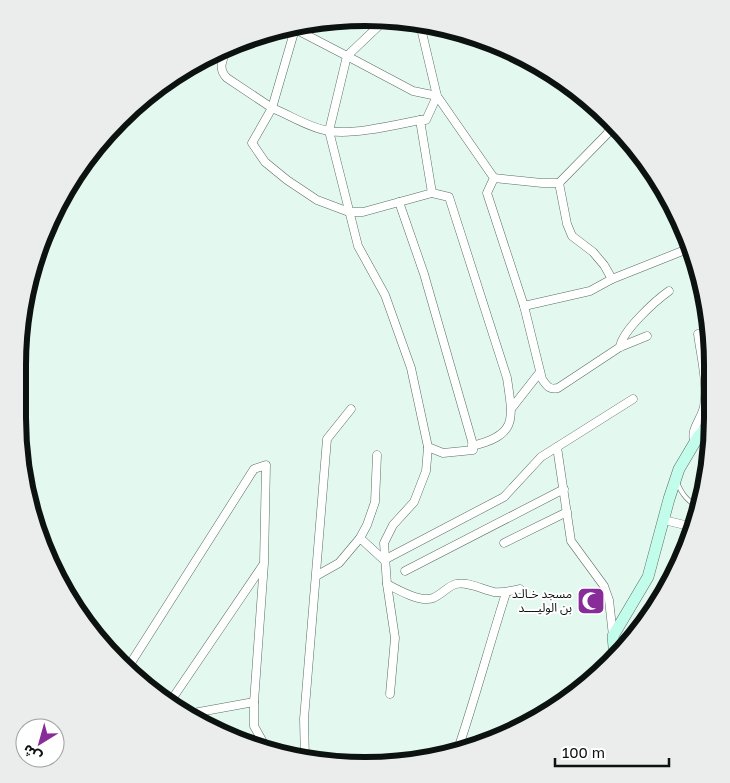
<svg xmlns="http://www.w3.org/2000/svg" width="730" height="783" viewBox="0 0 730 783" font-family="'Golos Text','Noto Sans Arabic',sans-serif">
  <rect width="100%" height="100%" fill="#e3f8ef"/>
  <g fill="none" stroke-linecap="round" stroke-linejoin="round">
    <defs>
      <path id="lane" d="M677 482C682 495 688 501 699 508"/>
      <g id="street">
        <path d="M420 24 437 96 494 178 487 193 524 306 542 379C547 386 549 390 558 388L620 347 647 336"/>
        <path d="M298 26 295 29 272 108C290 115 309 128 329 131 354 135 395 125 420 120"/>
        <path d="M295 29 347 56 387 18"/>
        <path d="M227 48C223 60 217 68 227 78L272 108 252 143 265 162 287 180 317 200 349 212H363L432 193 449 197 507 378C513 419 518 435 472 446"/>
        <path d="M494 178 542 183H559L607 134 613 123"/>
        <path d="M559 183 567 224 572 236 593 252 604 265 612 279"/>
        <path d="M399 202 424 274 472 441 473 450 443 453 428 447 411 368 385 295 358 246 329 131 347 56 413 91 437 96 426 120H420L432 193"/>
        <path d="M524 306 590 291 612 279 685 250"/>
        <path d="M620 347C622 331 655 301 669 291"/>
        <path d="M511 409 540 372"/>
        <path d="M695 443C689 431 701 420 704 407 708 383 701 357 698 334"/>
        <path d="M428 447 426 471 414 502 393 525 384 543 387 584C398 590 421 603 433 598 441 595 448 586 456 584 468 581 483 590 494 592 503 593 511 591 520 589"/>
        <path d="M557 447 571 541 604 586 609 600 613 636"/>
        <path d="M664 520 693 527"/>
        <path d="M360 538 367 525 375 502 377 455"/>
        <path d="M504 543 567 512"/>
        <path d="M384 560 504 497 541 457 633 399"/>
        <path d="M405 571 564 489"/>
        <path d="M316 576 339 563 360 538 384 560"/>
        <path d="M387 584 395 638 390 694"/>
        <path d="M127 669 254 469 266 465 264 563 254 702V726L264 744 272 752"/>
        <path d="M170 702 263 565"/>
        <path d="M188 714 254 702"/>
        <path d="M457 752C475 699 489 646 506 593"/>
        <path d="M305 759 304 719 327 439 351 409"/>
      </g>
      <path id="secondary" d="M615 658 613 636 648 577 669 499 679 469 698 437 707 427"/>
    </defs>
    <!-- lane casing -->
    <use href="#lane" stroke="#5a6d64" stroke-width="5"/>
    <!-- street casing -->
    <use href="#street" stroke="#5a6d64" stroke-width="9"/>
    <!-- secondary casing -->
    <use href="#secondary" stroke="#5a6d64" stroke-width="12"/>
    <!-- lane -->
    <use href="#lane" stroke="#fff" stroke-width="4"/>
    <!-- street -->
    <use href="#street" stroke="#fff" stroke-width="8"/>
    <!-- secondary -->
    <use href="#secondary" stroke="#c2fceb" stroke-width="11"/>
  </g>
  <!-- icons -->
  <defs>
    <symbol id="mosque-square" viewBox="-11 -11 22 22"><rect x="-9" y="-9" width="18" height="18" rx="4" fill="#872c98" stroke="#fff"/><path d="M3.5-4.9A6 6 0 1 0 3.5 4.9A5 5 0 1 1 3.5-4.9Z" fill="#fff"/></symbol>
  </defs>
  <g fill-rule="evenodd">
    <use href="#mosque-square" x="575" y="585" width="32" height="32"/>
  </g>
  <g text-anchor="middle" stroke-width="4" stroke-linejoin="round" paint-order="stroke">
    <!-- poi labels -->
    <g font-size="12" fill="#0b120f" stroke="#fff" text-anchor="end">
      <text x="572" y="598">مسجد خـالـد<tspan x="572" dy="14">بن الوليــــد</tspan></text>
    </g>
  </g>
  <!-- crop -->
  <path d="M0 0H730V783H0ZM365 26H365A339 339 0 0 1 704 365V418A339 339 0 0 1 365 757H365A339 339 0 0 1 26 418V365A339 339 0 0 1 365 26Z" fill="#ebecec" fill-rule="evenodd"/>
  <path fill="none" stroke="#0b120f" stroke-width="6" d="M365 26H365A339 339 0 0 1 704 365V418A339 339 0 0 1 365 757H365A339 339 0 0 1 26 418V365A339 339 0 0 1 365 26Z"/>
  <!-- north arrow -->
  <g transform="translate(40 743) rotate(217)"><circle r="24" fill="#ffffff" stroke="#9da09f"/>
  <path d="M0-4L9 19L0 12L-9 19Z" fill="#872c98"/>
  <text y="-8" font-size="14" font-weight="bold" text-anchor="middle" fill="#0b120f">ش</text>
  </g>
  <!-- scale -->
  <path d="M555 758v8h114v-8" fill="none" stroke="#0b120f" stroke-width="2.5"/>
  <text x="562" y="758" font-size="15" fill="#0b120f" stroke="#ffffff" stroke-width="4" paint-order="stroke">100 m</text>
</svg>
